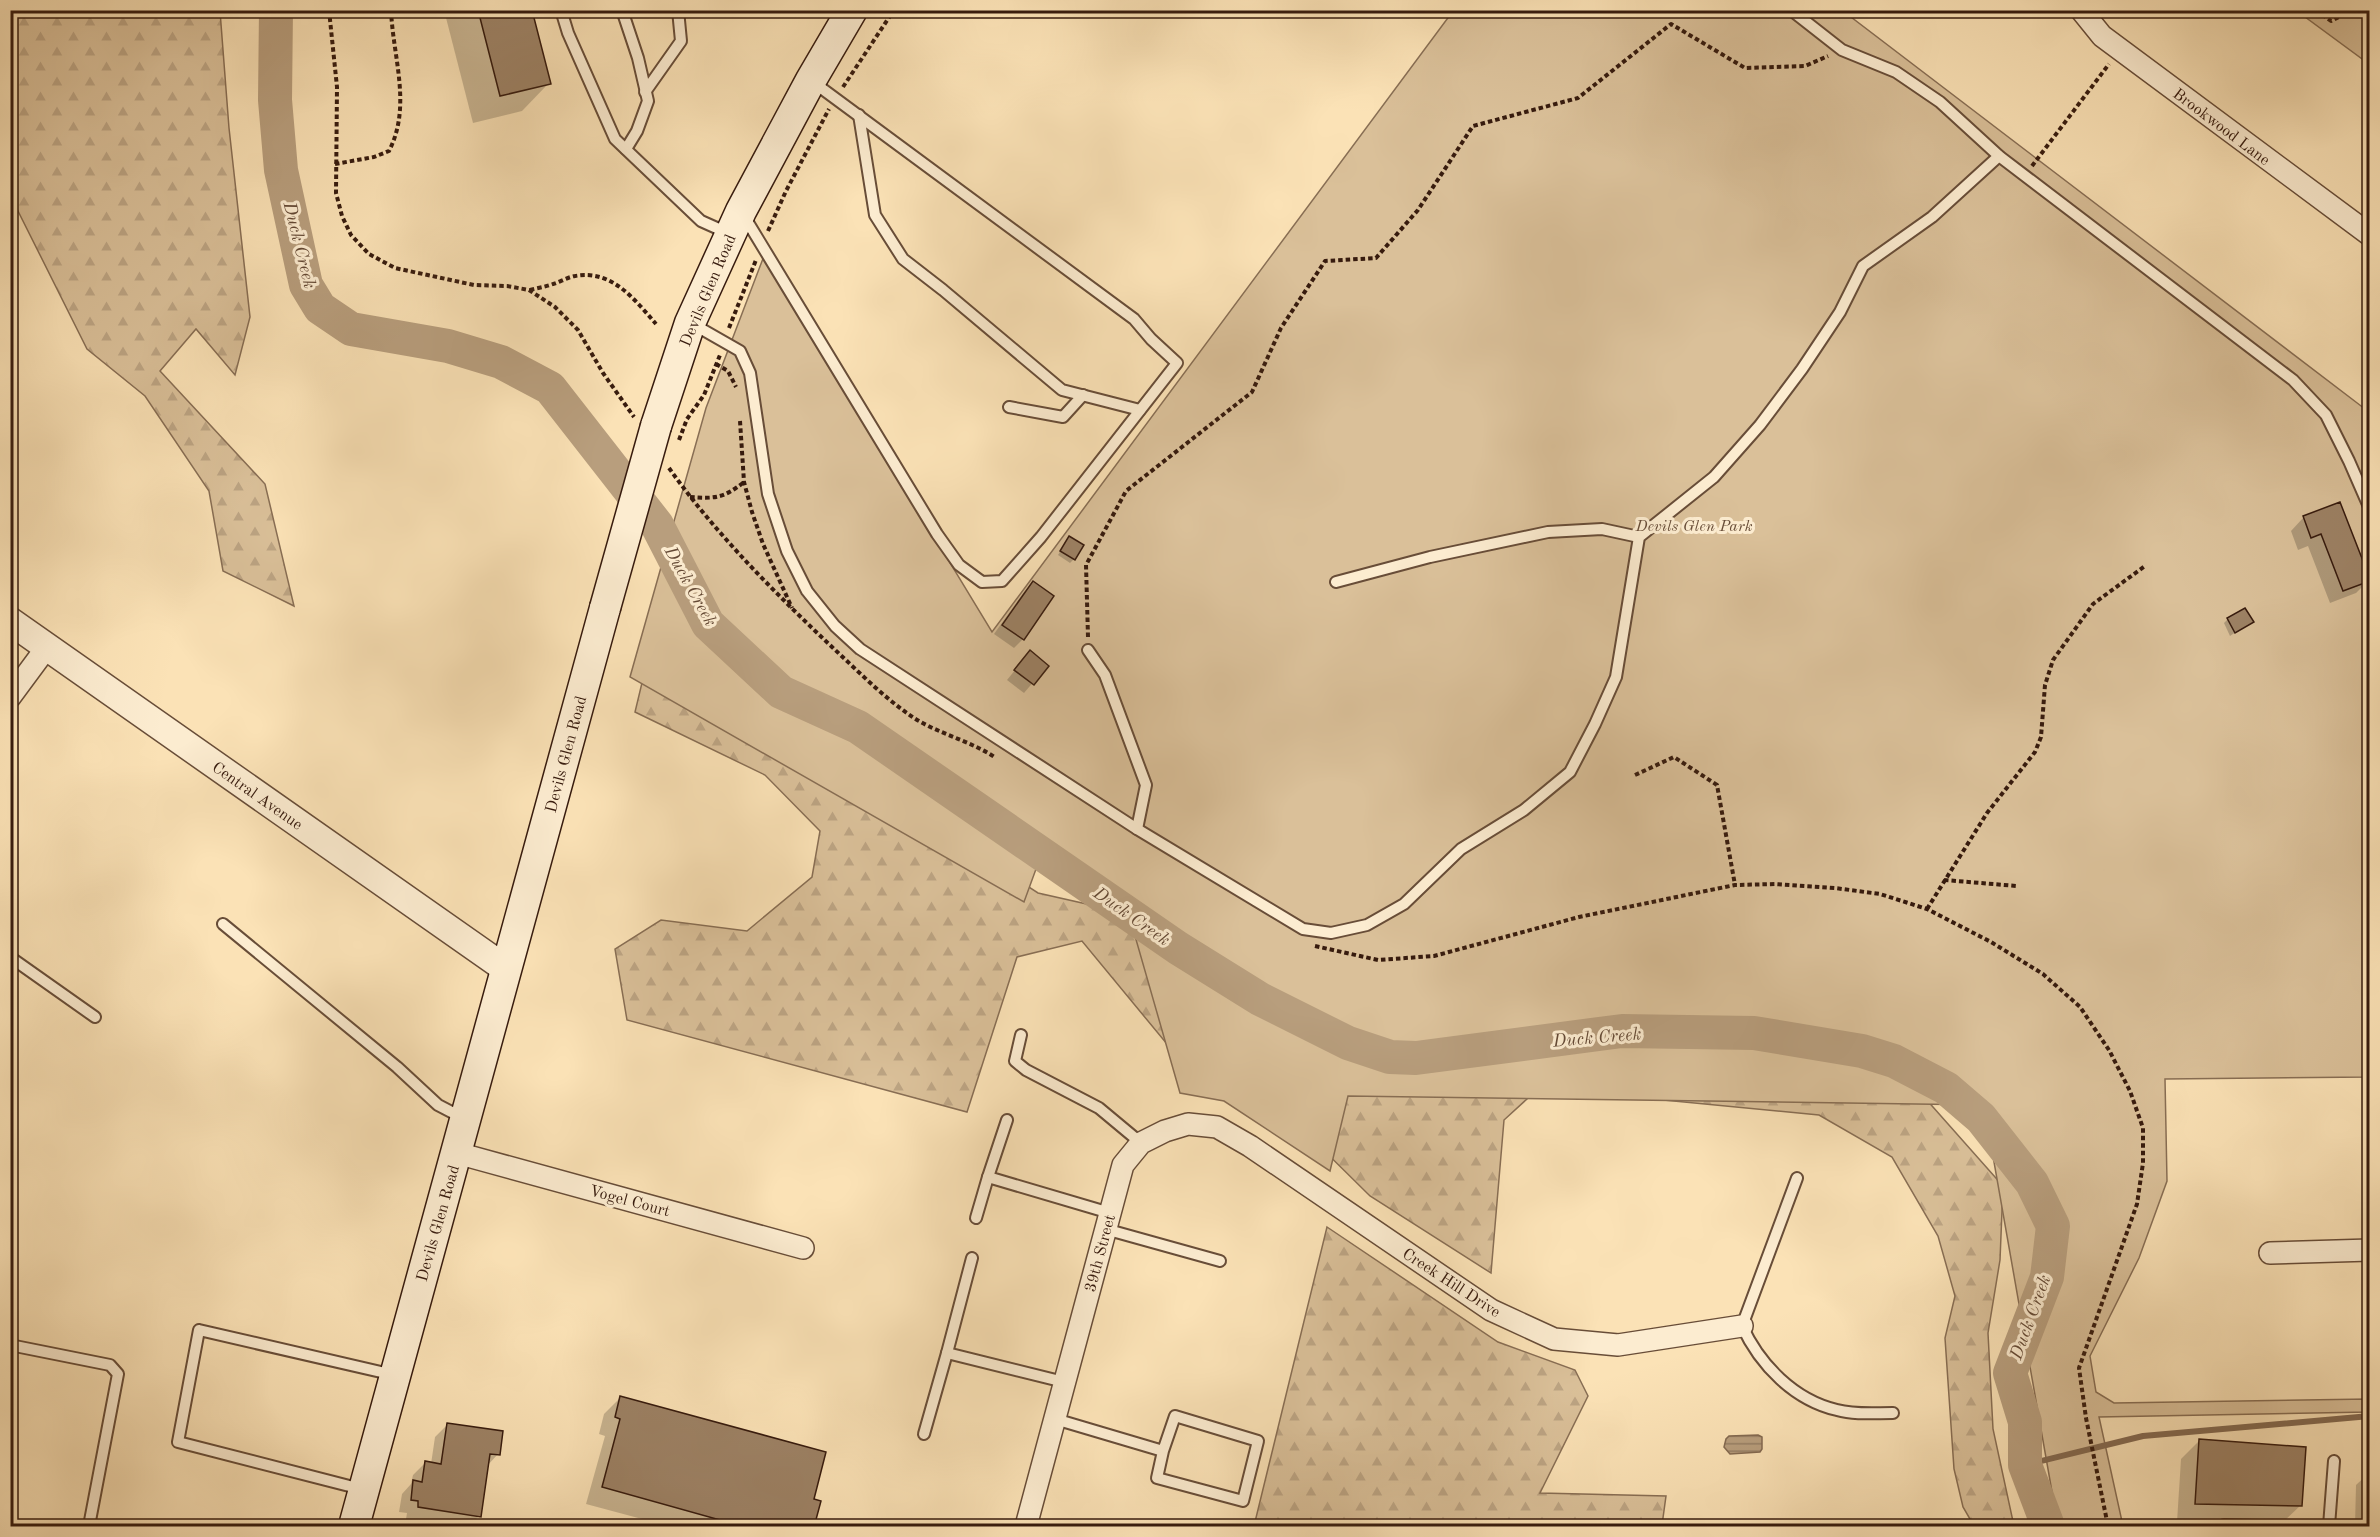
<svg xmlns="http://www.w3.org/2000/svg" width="2380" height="1537" viewBox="0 0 2380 1537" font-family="'Old Standard TT',serif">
  <defs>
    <pattern id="forest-firs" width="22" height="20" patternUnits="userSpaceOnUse" patternTransform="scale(1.5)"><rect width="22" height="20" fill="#dac099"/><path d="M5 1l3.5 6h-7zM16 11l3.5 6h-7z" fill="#bca483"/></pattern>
    <pattern id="water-rules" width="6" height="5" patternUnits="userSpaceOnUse" patternTransform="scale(1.5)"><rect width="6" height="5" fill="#b89e7d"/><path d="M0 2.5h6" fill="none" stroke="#968065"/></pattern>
  </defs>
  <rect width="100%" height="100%" fill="#fbe2b6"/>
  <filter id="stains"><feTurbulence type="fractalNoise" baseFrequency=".00333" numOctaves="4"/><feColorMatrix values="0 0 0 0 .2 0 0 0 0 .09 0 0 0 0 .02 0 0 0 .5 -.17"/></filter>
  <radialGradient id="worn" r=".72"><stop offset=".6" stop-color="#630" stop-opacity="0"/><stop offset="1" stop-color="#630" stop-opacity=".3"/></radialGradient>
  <!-- forest -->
  <g fill="url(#forest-firs)" stroke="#886e54" stroke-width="1.5">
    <path d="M10 11H220L229 128 250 317 235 375 196 329 160 371 265 484 294 606 223 571 209 491 145 396 87 349 11 197Z"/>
    <path d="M652 641 772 718 1038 893 1091 905 1163 951 1917 1089 2003 1186 2000 1260 1988 1333 1993 1429 2014 1526H1974L1963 1507 1954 1469 1945 1338 1955 1296 1938 1236 1892 1157 1819 1115 1539 1088 1504 1120 1491 1273 1370 1196 1281 1108 1181 1061 1082 941 1017 957 967 1112 627 1020 615 949 661 920 747 931 812 877 820 831 765 775 635 712Z"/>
    <path d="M1327 1227 1498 1342 1575 1370 1588 1396 1540 1493 1666 1496 1662 1525 1254 1526Z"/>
  </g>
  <!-- park -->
  <g fill="#dac099" stroke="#886e54" stroke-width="1.5">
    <path d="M1453 11H1843L2369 412V1077L2165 1079 2167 1181 2139 1258 2090 1356 2096 1392 2114 1403 2369 1399V1412L2099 1417 2123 1526H2058L1984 1105 1348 1096 1330 1171 1224 1101 1180 1093 1129 915 1036 869 1024 902 630 677 706 408 764 256 992 632Z"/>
    <path d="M2297 11H2369V64Z"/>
  </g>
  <!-- water -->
  <path fill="url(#water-rules)" stroke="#846a51" stroke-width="1.5" d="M1758 1435 1762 1437V1449L1760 1452 1730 1454 1724 1447 1726 1439 1729 1436Z"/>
  <!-- shadow -->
  <g fill="#0003">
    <path d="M444 10H531L549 83 522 111 473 123Z"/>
    <path d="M2339 504 2369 580 2356 593 2330 603 2308 546 2298 550 2291 531 2303 518Z"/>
    <path d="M1066 542 1074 559 1070 563 1058 555Z"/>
    <path d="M1033 583 1052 597 1023 639 1014 648 994 634 1024 592Z"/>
    <path d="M2228 619 2252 621 2230 636 2224 623Z"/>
    <path d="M1030 652 1047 666 1024 693 1007 680Z"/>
    <path d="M621 1397 812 1500V1526H668L586 1504 605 1436 599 1434 604 1414Z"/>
    <path d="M447 1425 498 1454 487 1466 479 1516 469 1526 406 1519 407 1513 399 1512 402 1494 411 1484 413 1475 425 1463 431 1464 435 1437Z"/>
    <path d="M2199 1441 2301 1505 2282 1523 2177 1522 2181 1459Z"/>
    <path d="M2370 1472V1526H2355L2356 1485Z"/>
  </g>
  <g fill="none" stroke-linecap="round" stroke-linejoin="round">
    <!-- stream -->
    <path stroke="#846a51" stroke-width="6" d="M2025 1465 2143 1436 2370 1416"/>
    <!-- river -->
    <path stroke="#b89e7d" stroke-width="34" d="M276 10 275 100 281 170 306 285 320 308 351 329 448 346 501 362 550 388 657 525 708 624 781 692 858 727 1178 948 1260 999 1348 1043 1390 1057 1416 1058 1622 1031 1754 1033 1862 1051 1894 1061 1946 1088 1981 1118 2032 1183 2053 1226 2047 1277 2010 1373 2025 1422V1465L2048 1526"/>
  </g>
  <!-- building -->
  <g fill="#9d8265" stroke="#371b0e" stroke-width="1.5">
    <path d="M478 10H532L551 84 500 96Z"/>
    <path d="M2340 502 2370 579V581L2343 591 2321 534 2311 538 2303 516Z"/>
    <path d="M1069 536 1084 545 1075 560 1060 551Z"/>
    <path d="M1033 581 1054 596 1024 640 1002 625Z"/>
    <path d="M2245 608 2254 622 2235 633 2227 618Z"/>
    <path d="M1030 650 1049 666 1034 685 1014 670Z"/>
    <path d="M620 1396 826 1452 814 1499 821 1501 814 1527H745L602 1487 620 1419 615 1417Z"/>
    <path d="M447 1423 503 1431 500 1455 490 1454 481 1517 418 1507V1501L411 1500 413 1480 422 1482 425 1461 441 1464Z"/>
    <path d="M2199 1439 2306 1447 2302 1506 2195 1504Z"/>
  </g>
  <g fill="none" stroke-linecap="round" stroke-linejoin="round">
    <defs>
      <g id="service">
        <path d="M561 10 568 33 615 139 701 221 730 234"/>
        <path d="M622 10 638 58 648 101 637 131 626 149"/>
        <path d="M1791 10 1842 50 1896 72 1940 102 1999 156 2293 380 2326 415 2349 461 2370 509"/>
        <path d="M645 92 681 41 678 10"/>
        <path d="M859 115 875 215 903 259 943 290 1062 390 1140 410"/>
        <path d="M744 216 937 534 959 565 982 582 1002 581 1041 537 1177 363 1151 339 1134 319 813 82"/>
        <path d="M691 323 740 351 750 373 768 494 787 551 807 591 835 626 860 649 1137 829 1303 929 1331 933 1367 925 1404 904 1461 849 1524 810 1570 772 1595 724 1616 677 1639 537 1714 477 1760 425 1802 369 1840 312 1863 266 1932 217 1999 156"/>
        <path d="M1009 407 1063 417 1083 395"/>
        <path d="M1336 582 1430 557 1548 532 1602 529 1639 537"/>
        <path d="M1088 650 1105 675 1146 785 1137 829"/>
        <path d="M223 924 397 1067 438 1105 463 1118"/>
        <path d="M10 957 95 1017"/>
        <path d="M1021 1035 1015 1061 1026 1070 1099 1108 1141 1143"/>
        <path d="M1007 1120 988 1177 1110 1213"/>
        <path d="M1797 1178 1742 1326C1760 1365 1794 1400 1837 1410 1855 1415 1874 1413 1893 1413"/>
        <path d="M976 1218 988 1177"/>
        <path d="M1105 1229 1220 1261"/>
        <path d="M972 1258 947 1353 1064 1382"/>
        <path d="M10 1345 110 1365 118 1374 89 1526"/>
        <path d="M1055 1419 1163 1451 1175 1416 1258 1441 1243 1501 1157 1478 1163 1451"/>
        <path d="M924 1434 947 1353"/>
        <path d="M361 1489 178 1442 199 1330 394 1375"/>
        <path d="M2224 1525 2261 1526"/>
        <path d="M2329 1526 2334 1461"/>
      </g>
      <g id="minor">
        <path d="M2081 10 2102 36 2370 235"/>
        <path d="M10 697 47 647"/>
        <path d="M457 1153 803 1248"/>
        <path d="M2270 1253 2370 1250"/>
        <path d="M1026 1526 1123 1165 1141 1143 1165 1131 1188 1124 1217 1127 1250 1146 1491 1310 1554 1339 1618 1345 1742 1326"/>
      </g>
      <path id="tertiary" d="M10 621 506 969"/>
      <g id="secondary">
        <path d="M656 426 690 323 741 211 811 80 852 10"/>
        <path d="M354 1526 605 608"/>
      </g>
    </defs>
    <!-- service casing -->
    <use href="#service" stroke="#684d38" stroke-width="14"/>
    <!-- minor casing -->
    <use href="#minor" stroke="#684d38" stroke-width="24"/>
    <!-- tertiary casing -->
    <use href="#tertiary" stroke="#684d38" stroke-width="30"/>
    <!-- secondary casing -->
    <use href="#secondary" stroke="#371b0e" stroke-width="33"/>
    <!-- path -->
    <g stroke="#371b0e" stroke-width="4" stroke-dasharray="4.5 3" stroke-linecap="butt">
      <path d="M329 10 337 87 336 193 342 216 351 235 369 254 395 268 474 285 507 286 529 290 555 307 578 330 603 373 634 417"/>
      <path d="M2316 10 2331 21 2353 10"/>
      <path d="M843 87 894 10"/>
      <path d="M335 164 374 157 389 151C412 106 393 58 391 10"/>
      <path d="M2032 166 2109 64"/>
      <path d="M768 231 786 191 829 109"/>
      <path d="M530 290C537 288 545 287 553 284 560 282 568 277 575 276 612 269 635 300 656 324"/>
      <path d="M729 328 756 260"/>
      <path d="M716 364 728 371 736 387"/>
      <path d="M740 421 744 482 752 512 763 544 792 608"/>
      <path d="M679 440 687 419 704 395 720 355"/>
      <path d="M669 468C715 533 774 592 832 647 858 671 884 698 914 718 939 734 971 741 996 758"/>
      <path d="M690 497C715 499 724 498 744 482"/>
      <path d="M1088 637 1086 565 1126 491 1252 392 1281 328 1325 261 1376 258 1418 210 1473 126 1578 98 1671 24 1745 68 1805 66 1828 56"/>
      <path d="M1635 775 1674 757 1717 785 1735 885"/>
      <path d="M1944 880 2017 886"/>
      <path d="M1927 909 1987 813 2035 752 2041 737 2045 685 2053 660 2093 604 2145 566"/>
      <path d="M1315 946 1378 960 1434 956 1579 917 1735 885 1775 884 1835 888 1880 894 1927 909 1991 942 2043 974 2080 1007 2109 1050 2130 1091 2143 1128V1163L2137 1204 2079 1368 2086 1418 2108 1526"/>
    </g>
    <!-- service -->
    <use href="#service" stroke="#fcecd0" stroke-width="10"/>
    <!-- minor -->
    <use href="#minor" stroke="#fcecd0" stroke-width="21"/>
    <!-- tertiary -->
    <use href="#tertiary" stroke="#fcecd0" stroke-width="27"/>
    <!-- secondary -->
    <use href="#secondary" stroke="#fcecd0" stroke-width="30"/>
    <defs>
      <path id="secondary-bridge" d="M605 608 656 426"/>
    </defs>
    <!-- secondary-bridge casing -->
    <use href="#secondary-bridge" stroke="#371b0e" stroke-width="33" stroke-linecap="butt"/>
    <!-- secondary-bridge -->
    <use href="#secondary-bridge" stroke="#fcecd0" stroke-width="30"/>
  </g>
  <g text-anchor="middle" stroke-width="6" stroke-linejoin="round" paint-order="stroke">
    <!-- street labels -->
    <g font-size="16" fill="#371b0e" stroke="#fcecd0">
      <text transform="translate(2222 126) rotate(37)" y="6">Brookwood Lane</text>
      <text transform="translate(707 290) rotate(-67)" y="6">Devils Glen Road</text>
      <text transform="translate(565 754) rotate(-75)" y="6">Devils Glen Road</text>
      <text transform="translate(258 795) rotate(35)" y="6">Central Avenue</text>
      <text transform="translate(630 1200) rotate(15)" y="6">Vogel Court</text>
      <text transform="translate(437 1223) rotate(-74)" y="6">Devils Glen Road</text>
      <text transform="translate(1099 1253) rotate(-75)" y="6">39th Street</text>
      <text transform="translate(1452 1282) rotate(33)" y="6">Creek Hill Drive</text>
    </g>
    <!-- park labels -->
    <g font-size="16" font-style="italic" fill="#684d38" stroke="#fcecd0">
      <text x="1694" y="531">Devils Glen Park</text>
    </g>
    <!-- water labels -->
    <g font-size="18" font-style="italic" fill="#644935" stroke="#fcecd0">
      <text transform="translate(300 245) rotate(76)" y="6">Duck Creek</text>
      <text transform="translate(691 586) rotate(61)" y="6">Duck Creek</text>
      <text transform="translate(1132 916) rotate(35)" y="6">Duck Creek</text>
      <text transform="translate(1597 1037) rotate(-5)" y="6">Duck Creek</text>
      <text transform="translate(2030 1317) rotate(-70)" y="6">Duck Creek</text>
    </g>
  </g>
  <!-- margin -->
  <rect width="2380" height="1537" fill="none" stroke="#fbe2b6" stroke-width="36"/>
  <rect x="12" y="12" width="2356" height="1513" fill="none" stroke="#371b0e" stroke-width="3"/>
  <rect x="18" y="18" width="2344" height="1501" fill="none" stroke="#371b0e" stroke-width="1.5"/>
  <rect width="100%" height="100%" filter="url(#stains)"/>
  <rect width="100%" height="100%" fill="url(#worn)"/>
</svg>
